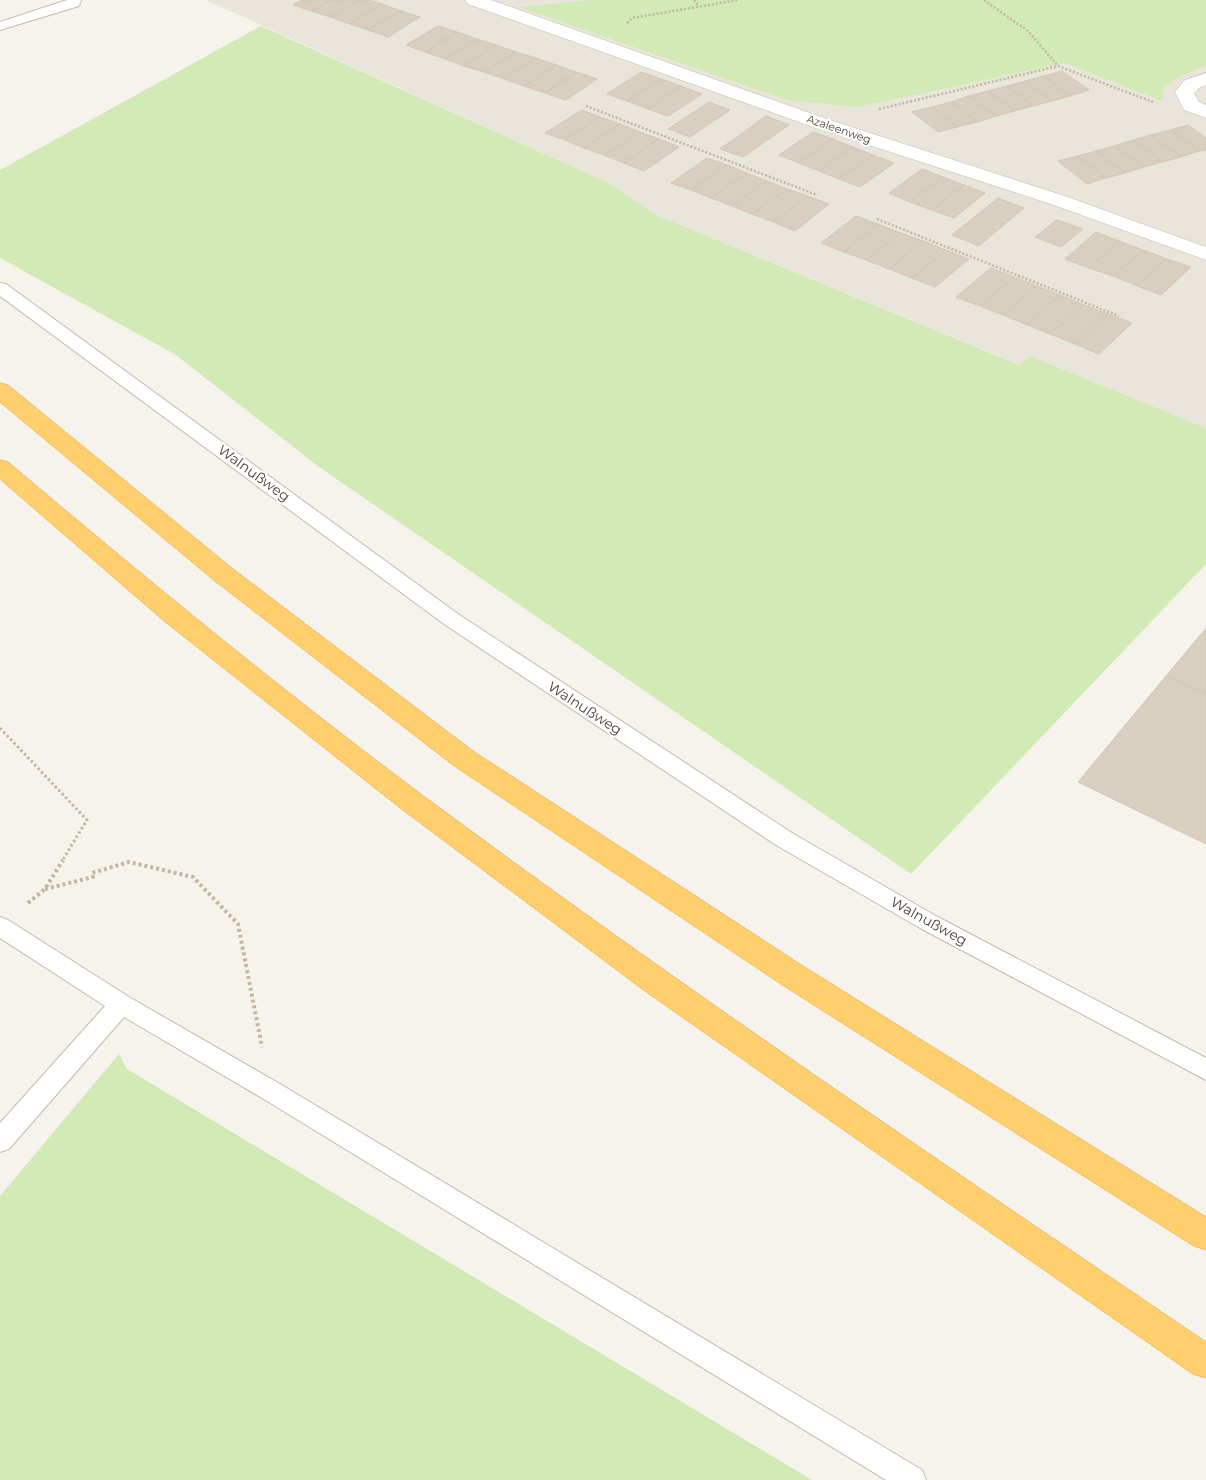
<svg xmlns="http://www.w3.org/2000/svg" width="1206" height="1480" viewBox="0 0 1206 1480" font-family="Montserrat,sans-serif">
  <rect width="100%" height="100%" fill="#f6f3ec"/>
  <!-- residential -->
  <path fill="#eae5da" d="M206 0H1206V428L1030 356 1021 365 656 215 609 183Z"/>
  <!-- green -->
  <g fill="#d2eab5">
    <path d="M593 0H1206V65L1173 80 1161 91 1162 101 1065 63 857 107 788 100 518 7Z"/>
    <path d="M261 26 609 183 656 215 1020 365 1030 356 1206 428V564L911 874 319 467 176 355 0 258V170Z"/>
    <path d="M119 1054 127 1069 812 1480H0V1196Z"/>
  </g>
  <!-- building -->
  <g fill="#d8cfc1" stroke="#d3c7b4">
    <path d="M302 0H331L312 11 293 5Z"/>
    <path d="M331 0H360L330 17 312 11Z"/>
    <path d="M360 0H369L382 4 350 24 330 17Z"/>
    <path d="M382 4 401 11 368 30 350 24Z"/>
    <path d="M401 11 420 17 388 37 368 30Z"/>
    <path d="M438 26 457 32 425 52 406 45Z"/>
    <path d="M457 32 477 39 445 59 425 52Z"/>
    <path d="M477 39 496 45 464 66 445 59Z"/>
    <path d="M496 45 516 52 484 72 464 66Z"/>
    <path d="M516 52 536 58 504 79 484 72Z"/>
    <path d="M536 58 556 65 524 86 504 79Z"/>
    <path d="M556 65 576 72 545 93 524 86Z"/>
    <path d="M1062 71 1089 90 1070 96 1044 76Z"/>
    <path d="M576 72 597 79 566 100 545 93Z"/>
    <path d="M641 72 661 79 627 101 607 94Z"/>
    <path d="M1044 76 1070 96 1052 101 1025 81Z"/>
    <path d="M661 79 681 86 648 109 627 101Z"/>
    <path d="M1025 81 1052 101 1033 106 1007 86Z"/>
    <path d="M681 86 702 94 668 116 648 109Z"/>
    <path d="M1007 86 1033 106 1015 111 988 91Z"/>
    <path d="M988 91 1015 111 996 116 969 96Z"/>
    <path d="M969 96 996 116 977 122 951 102Z"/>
    <path d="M709 102 730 110 690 137 668 129Z"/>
    <path d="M951 102 977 122 957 127 932 107Z"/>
    <path d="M932 107 957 127 938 132 912 112Z"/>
    <path d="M582 110 600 117 565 140 545 133Z"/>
    <path d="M766 116 789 125 743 157 720 149Z"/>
    <path d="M600 117 620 124 584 148 565 140Z"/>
    <path d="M620 124 640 132 604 155 584 148Z"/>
    <path d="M1188 125 1206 138V150L1199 151 1170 130Z"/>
    <path d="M1170 130 1199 151 1181 157 1151 135Z"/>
    <path d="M640 132 659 139 624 163 604 155Z"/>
    <path d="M813 132 833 139 799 163 779 155Z"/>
    <path d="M1151 135 1181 157 1162 162 1133 140Z"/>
    <path d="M659 139 679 147 644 171 624 163Z"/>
    <path d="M833 139 853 147 819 171 799 163Z"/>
    <path d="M1133 140 1162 162 1144 167 1114 146Z"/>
    <path d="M1114 146 1144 167 1125 173 1096 151Z"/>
    <path d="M853 147 873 155 839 179 819 171Z"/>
    <path d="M1096 151 1125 173 1106 178 1077 156Z"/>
    <path d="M873 155 894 163 860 187 839 179Z"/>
    <path d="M1077 156 1106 178 1087 184 1058 161Z"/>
    <path d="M707 158 727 165 691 190 671 183Z"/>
    <path d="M727 165 747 173 711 198 691 190Z"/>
    <path d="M922 169 943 177 910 202 889 193Z"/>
    <path d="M747 173 767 181 732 206 711 198Z"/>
    <path d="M943 177 964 185 932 210 910 202Z"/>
    <path d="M767 181 787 189 752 214 732 206Z"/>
    <path d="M964 185 985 193 954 218 932 210Z"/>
    <path d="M787 189 808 196 773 222 752 214Z"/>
    <path d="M808 196 829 204 795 231 773 222Z"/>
    <path d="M998 198 1024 208 979 246 952 235Z"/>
    <path d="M856 216 878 224 844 252 821 243Z"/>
    <path d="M1057 220 1083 229 1061 247 1035 237Z"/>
    <path d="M878 224 901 233 866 260 844 252Z"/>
    <path d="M1096 232 1119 241 1089 268 1065 259Z"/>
    <path d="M901 233 923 241 889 269 866 260Z"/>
    <path d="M923 241 946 250 912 278 889 269Z"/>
    <path d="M1119 241 1143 250 1113 276 1089 268Z"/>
    <path d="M946 250 969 259 935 287 912 278Z"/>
    <path d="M1143 250 1167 259 1137 286 1113 276Z"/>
    <path d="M1167 259 1191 267 1161 295 1137 286Z"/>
    <path d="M991 268 1014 277 980 306 956 297Z"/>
    <path d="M1014 277 1037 286 1003 315 980 306Z"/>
    <path d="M1037 286 1060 295 1027 325 1003 315Z"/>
    <path d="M1060 295 1084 305 1050 334 1027 325Z"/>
    <path d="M1084 305 1108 314 1075 344 1050 334Z"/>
    <path d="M1108 314 1132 323 1099 354 1075 344Z"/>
    <path d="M1206 628V694L1166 676Z"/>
    <path d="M1166 676 1206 694V844L1078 782Z"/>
  </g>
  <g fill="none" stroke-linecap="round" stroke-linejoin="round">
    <defs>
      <g id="lane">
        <path d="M67 0H81L79 6 0 30V22Z"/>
        <path d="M0 283 6 284 458 614 792 833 936 916 1206 1058V1080L920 928 776 845 444 624 0 296Z"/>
        <path d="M0 917 8 920 129 997 280 1084 922 1470 926 1480H886L262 1098 124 1017 9 1149 0 1152V1123L105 1006 0 938Z"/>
      </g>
      <g id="street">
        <path d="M465 0H491L827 119 1065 196 1206 247V260L1051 204 813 127 468 4Z"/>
        <path d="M1206 73V85L1199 88 1194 93 1199 102 1206 105V118L1184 110 1175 92 1185 80Z"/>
      </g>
      <g id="highway">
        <path d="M0 383 8 385 233 569 473 751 806 968 1206 1217V1250L1194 1246 784 986 453 765 215 581 0 402Z"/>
        <path d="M0 460 8 462C143 576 280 689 422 795 678 985 942 1163 1206 1342V1378L1193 1374 645 991 399 807 163 620 0 479Z"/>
      </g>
    </defs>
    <!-- lane casing -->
    <use href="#lane" stroke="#c2bbae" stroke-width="2"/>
    <!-- street casing -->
    <use href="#street" stroke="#c2bbae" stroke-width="1"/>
    <!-- highway casing -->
    <use href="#highway" stroke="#e0a43c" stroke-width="1"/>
    <!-- path-far2 -->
    <g stroke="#c4b79f" stroke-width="2.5" stroke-dasharray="2 2" stroke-linecap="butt">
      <path d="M694 0 698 5"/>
      <path d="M984 0 1028 31 1058 66"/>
      <path d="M627 23 632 18 738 0"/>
      <path d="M586 106 817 195"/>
      <path d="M879 109 1058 66 1153 102"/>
      <path d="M877 219 1119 316"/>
    </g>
    <!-- path-far1 -->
    <path stroke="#c4b79f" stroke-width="3" stroke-dasharray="2.5 2.5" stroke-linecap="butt" d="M0 728 87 820 62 861"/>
    <!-- path -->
    <g stroke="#c4b79f" stroke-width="4" stroke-dasharray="3 3" stroke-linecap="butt">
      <path d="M45 889 93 877 92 873 129 862 193 877 238 924 262 1047"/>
      <path d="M28 903 45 889 63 860"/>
    </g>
    <!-- lane -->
    <use href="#lane" fill="#fff" fill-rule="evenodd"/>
    <!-- street -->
    <use href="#street" fill="#fff" fill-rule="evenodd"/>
    <!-- highway -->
    <use href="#highway" fill="#ffcf6e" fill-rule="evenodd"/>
  </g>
  <g text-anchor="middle" stroke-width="4.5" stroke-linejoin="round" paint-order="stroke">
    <!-- far-street labels -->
    <g font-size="11" fill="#4b4439" stroke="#fff">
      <text transform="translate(839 129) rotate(19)" y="4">Azaleenweg</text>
    </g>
    <!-- street labels -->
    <g font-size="14" fill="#4b4439" stroke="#fff">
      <text transform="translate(254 473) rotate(36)" y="5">Walnußweg</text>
      <text transform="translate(585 708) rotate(33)" y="5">Walnußweg</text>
      <text transform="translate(929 921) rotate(29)" y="5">Walnußweg</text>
    </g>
  </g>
</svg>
